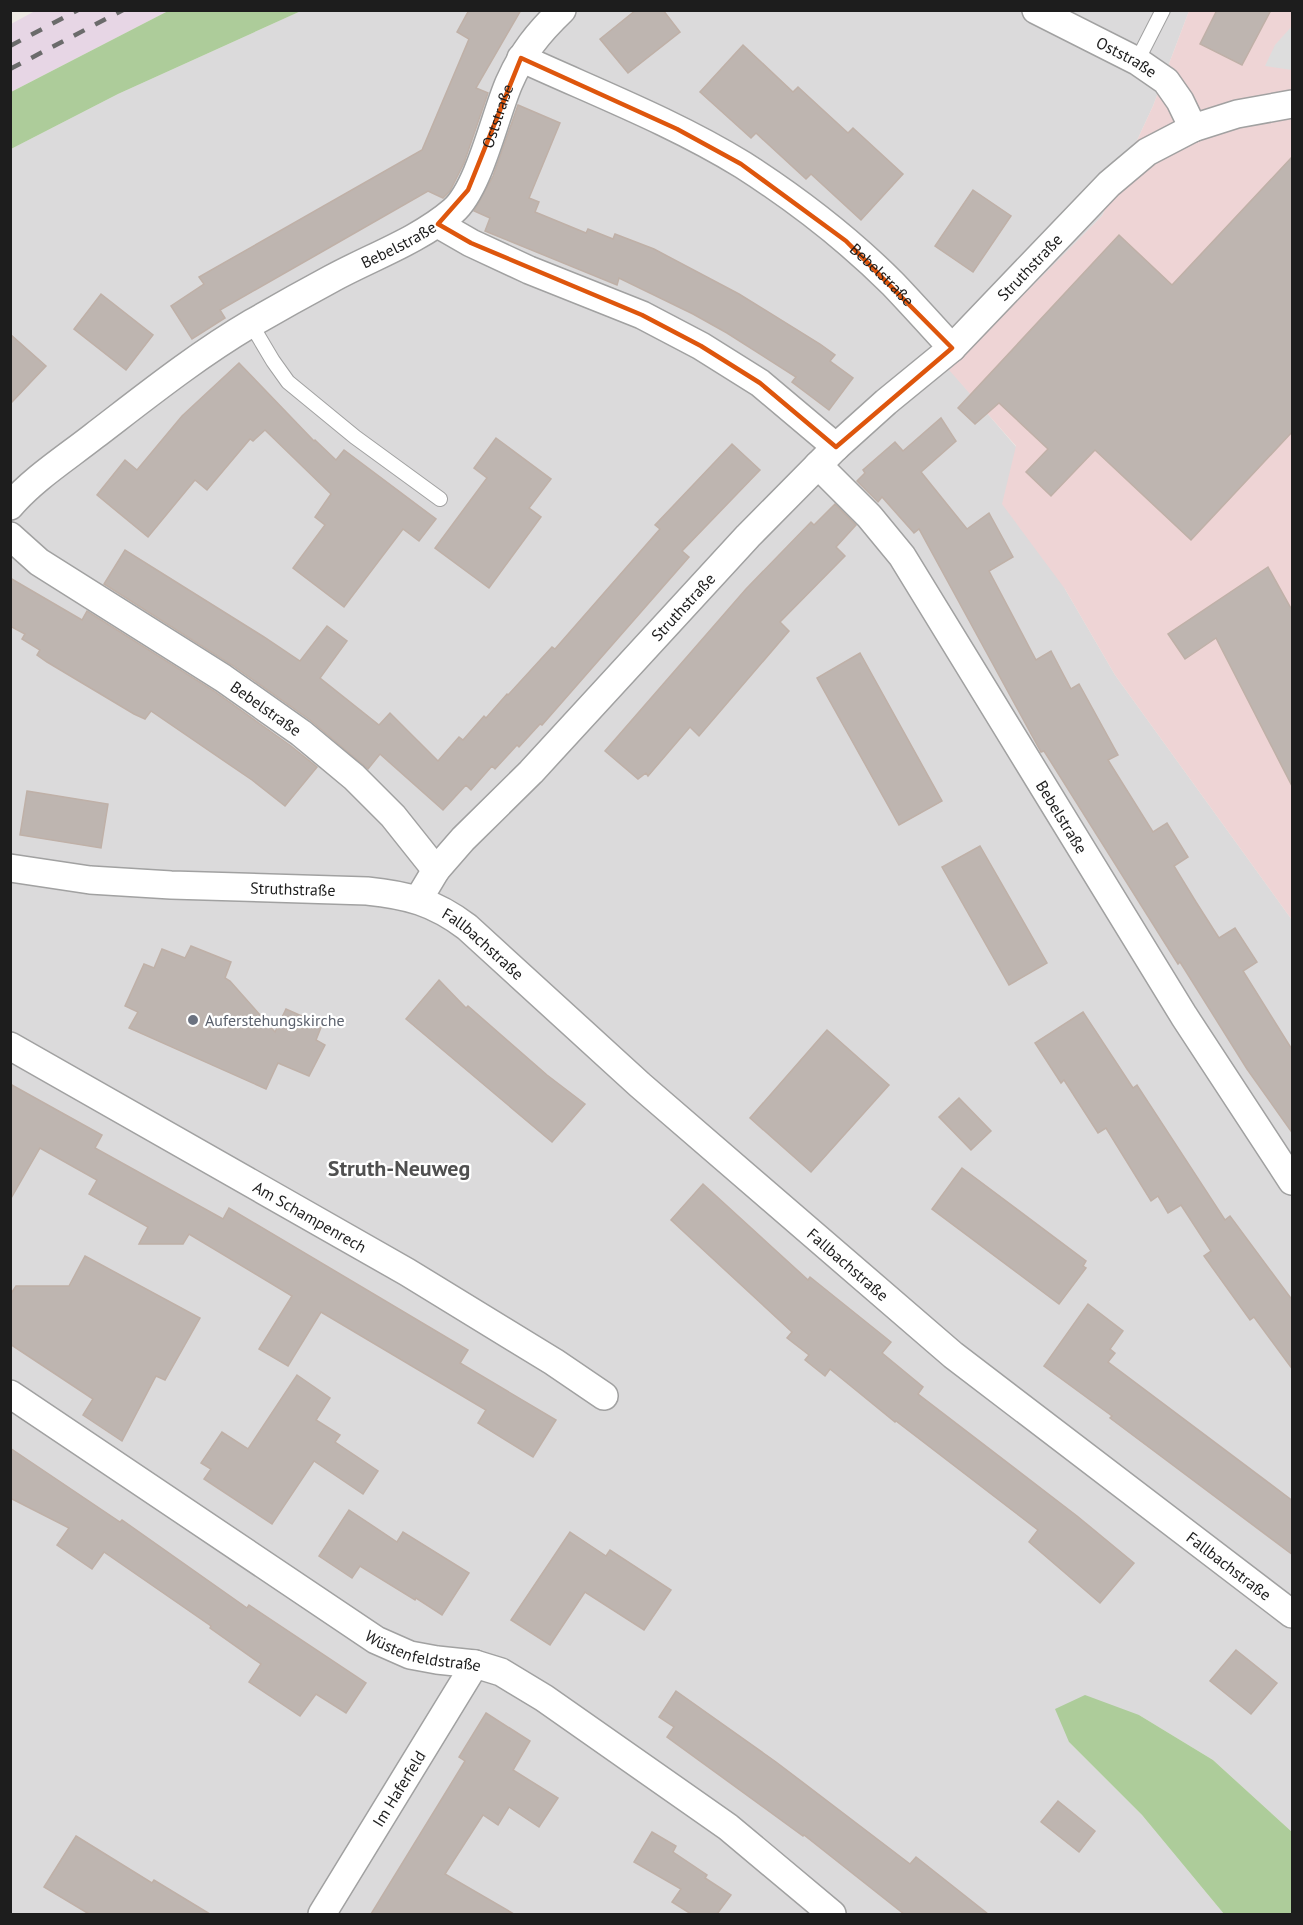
<svg xmlns="http://www.w3.org/2000/svg" width="1303" height="1925" viewBox="0 0 1303 1925" font-family="'PT Sans',sans-serif">
  <rect width="100%" height="100%" fill="#eeeae4"/>
  <!-- residential -->
  <path fill="#dbdadb" d="M301 11H1189L1153 106 1102 216 950 370 1017 448 1065 589 1115 675 1292 920V1832L1213 1760 1139 1715 1069 1742 1142 1815 1224 1914H11V149L118 94Z"/>
  <!-- commercial -->
  <path fill="#eed4d5" d="M1189 11H1292V920L1115 675 1065 589 1002 504 1016 446 949 370 1102 216 1153 106Z"/>
  <!-- industrial -->
  <path fill="#e7d6e5" d="M35 11H168L11 92V24Z"/>
  <!-- forest -->
  <g fill="#adcc9a">
    <path d="M168 11H301L118 94 11 149V92Z"/>
    <path d="M1085 1695 1139 1715 1213 1760 1292 1832V1914H1224L1142 1815 1069 1742 1055 1709Z"/>
  </g>
  <!-- parking -->
  <path fill="#ddd" d="M1292 26V70L1265 66 1275 45Z"/>
  <!-- building -->
  <g fill="#beb5b0" stroke="#bfb0a7" stroke-width="1.5">
    <path d="M469 10H521L476 88 488 93 464 163 450 191 443 198 428 191 318 254 220 310 225 318 192 339 171 306 204 284 199 277 422 150 469 39 457 32Z"/>
    <path d="M636 10H663L680 32 628 73 600 39Z"/>
    <path d="M1217 10H1271L1242 65 1200 44Z"/>
    <path d="M743 45 793 92 798 87 848 133 853 128 903 174 861 220 811 174 806 179 756 133 751 138 700 92Z"/>
    <path d="M518 105 560 123 529 198 539 202 535 212 586 233 588 229 613 239 615 234 654 249 739 294 820 344 835 355 830 361 853 378 829 410 792 382 796 377 727 333 693 314 619 278 617 285 485 231 490 218 474 211 493 176Z"/>
    <path d="M1293 156V431L1191 540 1095 450 1051 496 1026 472 1048 449 999 403 975 424 958 408 1119 235 1172 285Z"/>
    <path d="M973 190 1011 216 973 272 935 246Z"/>
    <path d="M101 294 153 335 126 370 74 329Z"/>
    <path d="M10 334 46 366 10 404Z"/>
    <path d="M239 363 314 441 315 440 336 460 344 450 436 519 419 541 403 529 344 607 293 568 325 525 315 517 331 494 265 430 253 441 250 439 207 490 195 480 148 537 97 495 125 460 137 470 182 416Z"/>
    <path d="M941 418 956 441 921 472 967 529 989 513 1013 557 989 571 1036 660 1051 651 1071 689 1079 684 1118 755 1108 760 1153 832 1167 823 1188 857 1174 866 1196 902 1219 938 1235 928 1257 962 1243 971 1293 1051V1134L1247 1069 1180 962 1178 964 1044 751 1041 752 919 529 914 533 882 497 878 502 857 481 865 473 863 470 895 442 903 451Z"/>
    <path d="M496 438 551 479 529 508 541 517 489 588 435 548 487 478 474 468Z"/>
    <path d="M732 444 760 470 682 551 689 557 542 725 540 724 519 747 517 745 495 769 492 766 471 790 466 785 443 810 380 754 368 769 310 720 232 665 104 584 125 550 264 637 300 661 327 626 347 641 320 678 379 725 390 713 438 761 459 737 463 740 484 716 486 718 507 694 508 695 552 647 555 649 660 529 655 525Z"/>
    <path d="M835 504 856 525 836 547 845 556 780 622 789 631 699 736 690 727 648 776 646 773 638 779 605 751 746 589 811 522 814 525Z"/>
    <path d="M1268 567 1293 612V788L1216 638 1185 659 1168 634Z"/>
    <path d="M10 578 82 620 87 611 214 691 291 746 317 767 285 806 252 780 151 711 145 719 134 714 47 662 37 655 40 650 22 639 25 634 10 626Z"/>
    <path d="M860 653 942 801 899 825 817 678Z"/>
    <path d="M27 791 108 804 101 848 20 835Z"/>
    <path d="M980 846 1047 963 1009 985 942 867Z"/>
    <path d="M191 946 231 962 225 978 230 981 275 1032 286 1009 322 1025 316 1040 325 1045 309 1076 278 1063 266 1089 129 1028 138 1012 125 1006 144 964 154 968 162 949 185 958Z"/>
    <path d="M439 980 466 1008 468 1006 547 1075 585 1104 552 1142 406 1019Z"/>
    <path d="M1083 1012 1133 1088 1137 1085 1225 1220 1230 1216 1293 1301V1370L1254 1317 1250 1320 1204 1256 1211 1251 1181 1205 1168 1213 1158 1196 1151 1201 1106 1128 1098 1133 1064 1080 1061 1083 1035 1043Z"/>
    <path d="M827 1030 889 1085 811 1172 750 1118Z"/>
    <path d="M10 1084 102 1135 95 1148 223 1219 229 1208 468 1350 460 1363 556 1420 533 1457 478 1423 486 1410 321 1312 288 1366 259 1349 292 1296 189 1234 183 1244H139L148 1227 89 1194 97 1180 40 1148 10 1200Z"/>
    <path d="M959 1098 991 1131 971 1150 939 1117Z"/>
    <path d="M962 1168 1086 1261 1083 1266 1086 1268 1059 1304 932 1209Z"/>
    <path d="M703 1184 808 1280 810 1277 891 1342 882 1353 923 1387 918 1394 1077 1516 1134 1563 1100 1603 1029 1542 1038 1530 896 1421 895 1422 830 1369 825 1376 805 1360 809 1355 787 1338 792 1332 671 1220Z"/>
    <path d="M85 1256 200 1318 165 1380 156 1376 122 1441 83 1415 93 1399 10 1344V1295L16 1286H69Z"/>
    <path d="M1088 1304 1123 1331 1110 1349 1115 1353 1108 1362 1293 1501V1555L1110 1418 1112 1416 1044 1366Z"/>
    <path d="M297 1375 330 1398 316 1420 340 1435 335 1442 378 1471 363 1494 314 1461 272 1524 204 1479 211 1469 201 1463 222 1432 248 1449Z"/>
    <path d="M10 1448 120 1522 122 1520 247 1608 249 1605 366 1683 346 1713 316 1694 300 1716 249 1682 261 1664 210 1628 211 1626 104 1552 92 1569 57 1545 69 1528 10 1498Z"/>
    <path d="M349 1510 397 1542 403 1532 469 1573 442 1615 416 1598 415 1600 360 1566 352 1578 319 1556Z"/>
    <path d="M570 1532 606 1556 610 1550 671 1590 644 1630 585 1592 550 1645 511 1620Z"/>
    <path d="M1236 1650 1277 1683 1251 1714 1210 1681Z"/>
    <path d="M676 1691 776 1762 910 1864 916 1857 988 1914H904L804 1835 803 1836 667 1737 674 1727 659 1717Z"/>
    <path d="M486 1713 530 1741 513 1770 558 1798 539 1827 509 1807 498 1825 483 1815 445 1874 514 1914H371L465 1761 459 1757Z"/>
    <path d="M1058 1801 1095 1831 1079 1852 1041 1822Z"/>
    <path d="M652 1832 676 1846 673 1852 707 1875 705 1878 731 1895 717 1914H691L672 1902 681 1889 634 1862Z"/>
    <path d="M76 1836 152 1883 154 1880 210 1914H89L44 1887Z"/>
  </g>
  <g fill="none" stroke-linecap="round" stroke-linejoin="round">
    <defs>
      <g id="service">
        <path d="M1137 61 1163 10"/>
        <path d="M251 324 273 361 288 382 355 437 440 499"/>
      </g>
      <g id="minor">
        <path id="s1" d="M1036 10 1137 61 1166 81 1180 101 1193 128"/>
        <path id="s2" d="M521 58C595 92 673 122 743 165 796 199 848 239 893 284 913 305 932 326 952 348"/>
        <path d="M438 224 471 243 529 270 642 315 701 346 760 383 836 447"/>
        <path id="s3" d="M818 465 869 516 902 556 1184 1016 1292 1181"/>
        <path id="s4" d="M10 506C33 479 66 458 94 436 145 397 196 356 252 323 278 308 305 293 331 279 371 257 418 241 453 211 479 189 495 115 509 83 522 53 538 33 562 10"/>
        <path id="s5" d="M10 536 39 562 223 678 301 733 354 777 393 816 436 870"/>
        <path id="s6" d="M10 868 90 880 171 885 367 891C407 895 434 902 467 927L640 1085 953 1355 1292 1614"/>
        <path id="s7" d="M418 900 436 870 463 839 531 772 748 536 836 447 886 402 952 348 1109 184 1147 152 1193 128 1237 114 1292 104"/>
        <path id="s8" d="M10 1046 407 1272 554 1362 604 1396"/>
        <path id="s9" d="M10 1394 376 1640 410 1655 437 1660 475 1664 501 1672 544 1698 728 1827 832 1914"/>
        <path id="s10" d="M322 1914 475 1664"/>
      </g>
    </defs>
    <!-- service casing -->
    <use href="#service" stroke="#a1a1a1" stroke-width="16"/>
    <!-- minor casing -->
    <use href="#minor" stroke="#a1a1a1" stroke-width="30"/>
    <!-- service -->
    <use href="#service" stroke="#fff" stroke-width="14"/>
    <!-- minor -->
    <use href="#minor" stroke="#fff" stroke-width="27"/>
    <!-- rail -->
    <g stroke="#6b6b6b" stroke-width="4.5" stroke-dasharray="12 12" stroke-linecap="butt">
      <path d="M10 46 78 10"/>
      <path d="M10 69 123 10"/>
    </g>
  </g>
  <!-- marked area -->
  <path fill="none" stroke="#de560d" stroke-width="4.5" stroke-linejoin="round" d="M521 58 677 129 741 164 846 241 952 348 836 447 760 383 701 346 642 315 471 243 438 224 468 190Z"/>
  <!-- markers -->
  <circle fill="#6b7280" stroke="#fff" stroke-width="2" cx="193" cy="1020" r="6"/>
  <g text-anchor="middle" stroke-width="4.5" stroke-linejoin="round" paint-order="stroke">
    <!-- street labels -->
    <g font-size="16" fill="#1d1d1d" stroke="#fff">
      <text dy="6" stroke="none"><textPath href="#s1" startOffset="102">Oststraße</textPath></text>
      <text dy="6" stroke="none"><textPath href="#s4" startOffset="640">Oststraße</textPath></text>
      <text dy="6" stroke="none"><textPath href="#s4" startOffset="470">Bebelstraße</textPath></text>
      <text dy="6" stroke="none"><textPath href="#s7" startOffset="882">Struthstraße</textPath></text>
      <text dy="6" stroke="none"><textPath href="#s2" startOffset="424">Bebelstraße</textPath></text>
      <text dy="6" stroke="none"><textPath href="#s7" startOffset="396">Struthstraße</textPath></text>
      <text dy="6" stroke="none"><textPath href="#s5" startOffset="309">Bebelstraße</textPath></text>
      <text dy="6" stroke="none"><textPath href="#s3" startOffset="430">Bebelstraße</textPath></text>
      <text dy="6" stroke="none"><textPath href="#s6" startOffset="284">Struthstraße</textPath></text>
      <text dy="6" stroke="none"><textPath href="#s6" startOffset="489">Fallbachstraße</textPath></text>
      <text dy="6" stroke="none"><textPath href="#s8" startOffset="345">Am Schampenrech</textPath></text>
      <text dy="6" stroke="none"><textPath href="#s6" startOffset="975">Fallbachstraße</textPath></text>
      <text dy="6" stroke="none"><textPath href="#s6" startOffset="1461">Fallbachstraße</textPath></text>
      <text dy="6" stroke="none"><textPath href="#s9" startOffset="490">Wüstenfeldstraße</textPath></text>
      <text dy="6" stroke="none"><textPath href="#s10" startOffset="147">Im Haferfeld</textPath></text>
    </g>
    <!-- worship labels -->
    <g font-size="16" fill="#5b616d" stroke="#fff" text-anchor="start">
      <text x="205" y="1026">Auferstehungskirche</text>
    </g>
    <!-- district labels -->
    <g font-size="22" font-weight="bold" fill="#505050" stroke="#fff">
      <text x="399" y="1176">Struth-Neuweg</text>
    </g>
  </g>
  <!-- border -->
  <rect width="1303" height="1925" fill="none" stroke="#1d1d1d" stroke-width="24"/>
</svg>
